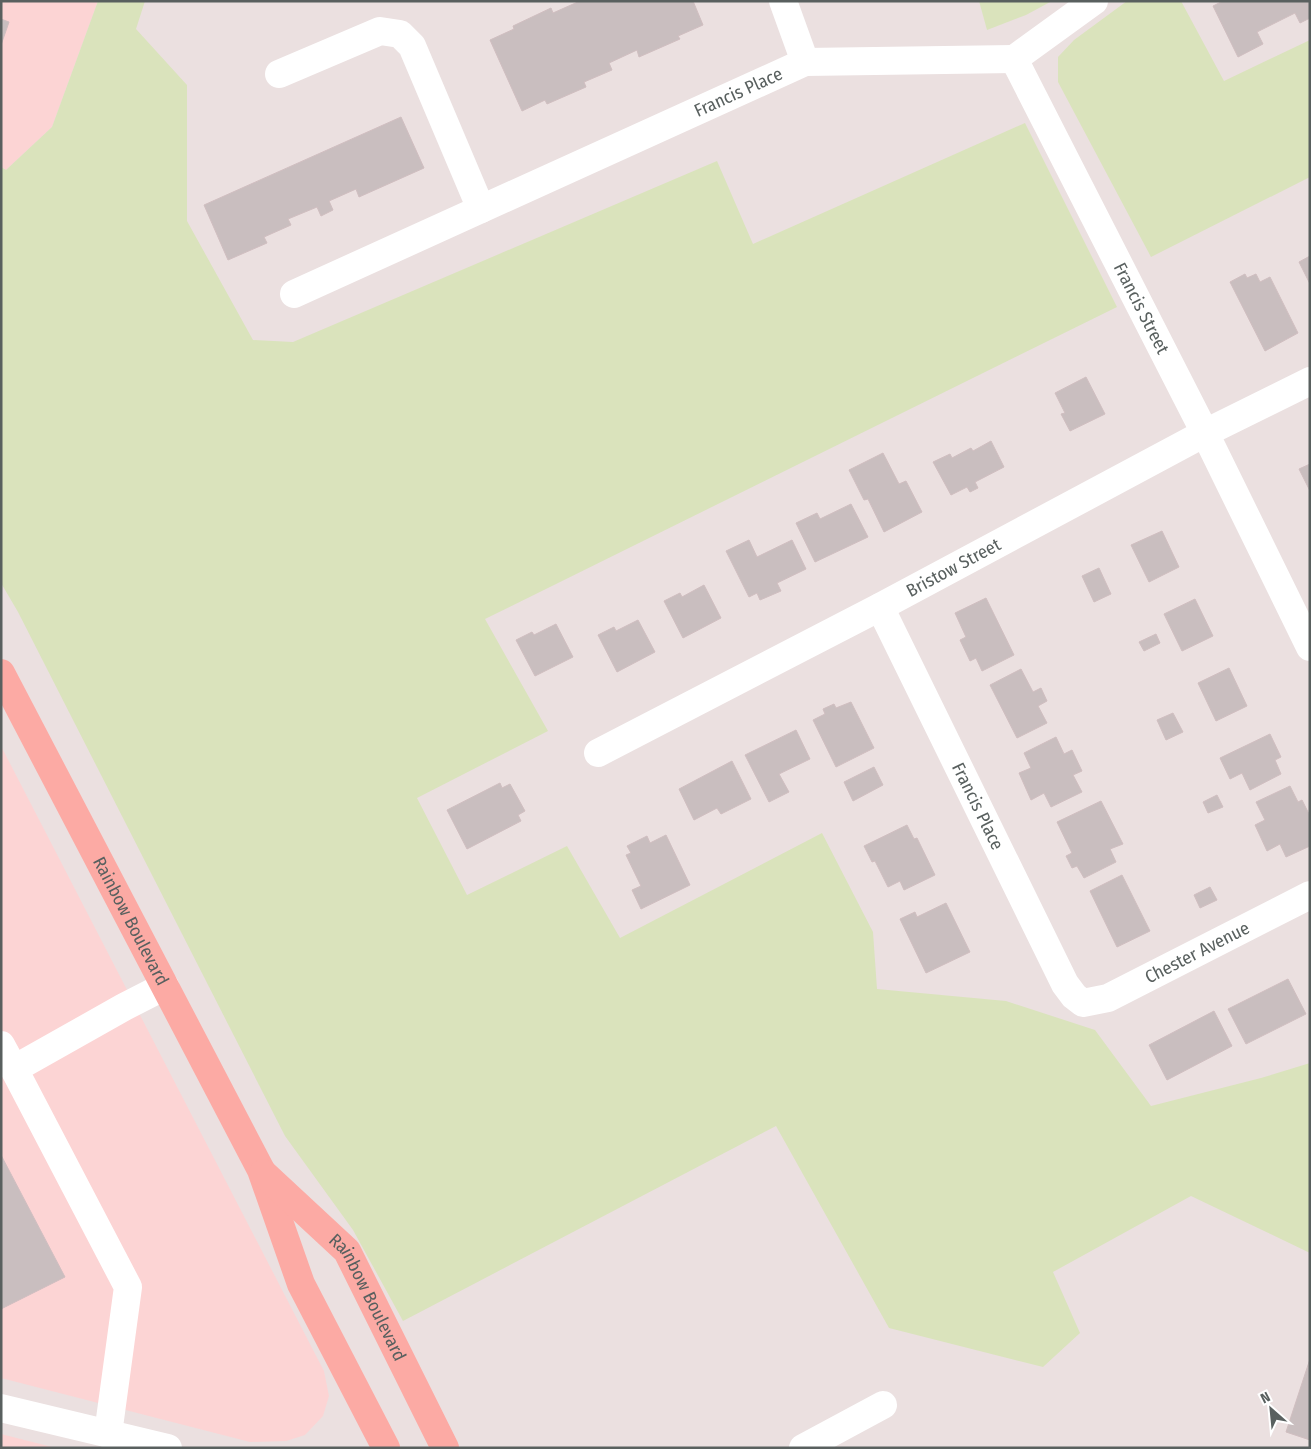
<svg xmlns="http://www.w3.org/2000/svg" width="1311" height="1449" viewBox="0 0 1311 1449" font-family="'Fira Sans Condensed',sans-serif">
  <rect width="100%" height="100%" fill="#ebe0e0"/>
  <!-- commercial -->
  <g fill="#fcd4d4">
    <path d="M1 1H98L52 127 6 170 1 167Z"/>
    <path d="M1 746 324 1371 329 1396 323 1416 305 1435 286 1441 250 1442 1 1378Z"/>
    <path d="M1 1434 56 1448H1Z"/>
  </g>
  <!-- green -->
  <g fill="#dae3bc">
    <path d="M98 1H145L136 29 187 85V221L253 340 293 342 717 161 753 244 1025 123 1117 307 485 619 548 731 417 798 467 895 567 846 620 938 822 833 873 932 877 989 1006 1001 1095 1030 1151 1106 1261 1078 1310 1063V1253L1191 1196 1053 1272 1080 1333 1043 1367 889 1328 776 1126 403 1321 353 1230 285 1136 18 612 1 583V167L6 170 52 127Z"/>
    <path d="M979 1H1052L1026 15 987 30Z"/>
    <path d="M1127 1H1181L1224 81 1310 40V177L1151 257 1058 82V57L1074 40Z"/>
  </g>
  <!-- building -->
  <g fill="#c9bebf" stroke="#d0bec0">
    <path d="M580 1H693L703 25 678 36 680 39 639 57 637 50 609 63 612 70 584 82 586 87 547 104 545 100 522 111 490 40 514 29 513 26 551 8 553 13Z"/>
    <path d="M1223 1H1310V18L1300 23 1295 13 1257 32 1263 44 1238 57 1213 6Z"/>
    <path d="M1 19 9 22 1 45Z"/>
    <path d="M401 117 424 168 359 197 356 189 329 201 333 210 321 216 317 207 288 219 291 225 264 237 267 243 228 260 204 205Z"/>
    <path d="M1310 256V284L1299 262Z"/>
    <path d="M1245 274 1247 278 1256 274 1260 282 1270 277 1298 333 1265 351 1230 282Z"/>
    <path d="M1086 377 1105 414 1070 431 1061 414 1065 413 1055 393Z"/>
    <path d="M991 441 1004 467 975 482 978 488 970 492 967 487 951 495 933 462 950 454 952 458 971 448 973 451Z"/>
    <path d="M883 453 899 484 906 481 922 512 884 532 868 499 864 500 849 470Z"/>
    <path d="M1310 464V491L1299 469Z"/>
    <path d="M851 504 868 537 815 562 796 523 817 513 820 519Z"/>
    <path d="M1162 531 1179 567 1149 582 1131 545Z"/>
    <path d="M749 540 757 557 792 540 806 569 777 583 781 591 760 600 757 593 749 597 726 551Z"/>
    <path d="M1099 568 1111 594 1094 602 1082 576Z"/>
    <path d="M704 585 721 618 683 638 664 601 680 593 682 597Z"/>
    <path d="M986 598 1014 655 982 671 976 658 970 661 960 640 966 637 955 613Z"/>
    <path d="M1195 599 1213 636 1182 651 1164 614Z"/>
    <path d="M638 620 655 652 617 672 598 635 614 627 616 631Z"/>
    <path d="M556 624 573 657 535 676 516 640 532 632 534 635Z"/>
    <path d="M1156 634 1160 643 1144 651 1139 642Z"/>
    <path d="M1229 668 1247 706 1216 721 1198 683Z"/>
    <path d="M1021 669 1033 692 1041 688 1047 701 1038 706 1047 723 1017 738 990 685Z"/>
    <path d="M851 702 874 748 836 767 813 720 825 714 823 709 834 704 836 708Z"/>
    <path d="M1173 713 1183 732 1166 740 1157 720Z"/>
    <path d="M796 730 810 759 779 774 789 792 769 802 745 755Z"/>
    <path d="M1270 734 1281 757 1275 760 1281 774 1250 790 1242 773 1230 779 1220 758Z"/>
    <path d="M1056 737 1064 754 1072 750 1082 771 1073 775 1082 792 1051 807 1044 793 1031 800 1019 773 1031 768 1024 753Z"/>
    <path d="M732 761 751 799 721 814 717 808 694 820 679 789Z"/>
    <path d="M874 767 883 785 853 801 844 782Z"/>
    <path d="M500 783 502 788 510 784 525 811 518 815 521 821 467 849 447 810Z"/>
    <path d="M1290 786 1298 802 1302 800 1310 816V846L1286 857 1280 844 1267 851 1255 825 1265 820 1256 802Z"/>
    <path d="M1217 795 1223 807 1208 813 1203 802Z"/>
    <path d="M1101 801 1123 844 1110 849 1116 862 1084 878 1077 866 1072 868 1066 856 1072 853 1057 822Z"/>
    <path d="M907 825 914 839 917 838 935 875 904 890 900 881 888 887 875 861 872 862 864 846Z"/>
    <path d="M666 835 690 885 641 909 632 890 641 886 626 855 631 853 627 846 647 836 650 843Z"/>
    <path d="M1122 875 1150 931 1117 947 1090 891Z"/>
    <path d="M1210 887 1217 900 1200 908 1194 895Z"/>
    <path d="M946 903 970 952 926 973 900 919 915 912 917 917Z"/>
    <path d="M1288 979 1306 1014 1246 1044 1228 1009Z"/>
    <path d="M1214 1011 1232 1046 1167 1080 1149 1045Z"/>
    <path d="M1 1155 65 1277 1 1309Z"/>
    <path d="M1310 1359V1440L1286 1432Z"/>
  </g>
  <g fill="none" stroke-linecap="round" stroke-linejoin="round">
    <!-- minor -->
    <g stroke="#fff" stroke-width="28">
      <path d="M783 1 805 62"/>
      <path id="s1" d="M1014 59 1205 433 1310 647"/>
      <path d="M1014 59 1094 1"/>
      <path d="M279 74 380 31 400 34 412 46 481 209"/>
      <path id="s2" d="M294 294 805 62 1014 59"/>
      <path id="s3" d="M880 607 1065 984 1074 996 1083 1003 1108 998 1310 895"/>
      <path id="s4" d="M598 753 880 607 1205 433 1310 381"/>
      <path d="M1 1045 14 1069"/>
      <path d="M1 1408 168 1448"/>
      <path d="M108 1434 128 1287 14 1069 124 1007 165 986"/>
      <path d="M803 1448 883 1405"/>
    </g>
    <!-- major -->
    <g stroke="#fcaaa4" stroke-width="28">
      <path id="s5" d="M1 673 261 1170 301 1284 386 1448"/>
      <path id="s6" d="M263 1173 347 1251 445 1448"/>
    </g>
  </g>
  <g text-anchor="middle" stroke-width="4.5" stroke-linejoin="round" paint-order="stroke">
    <!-- street labels -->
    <g font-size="18" fill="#59605f" stroke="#fff">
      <text dy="6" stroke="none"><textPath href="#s2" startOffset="488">Francis Place</textPath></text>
      <text dy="6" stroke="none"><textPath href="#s1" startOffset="280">Francis Street</textPath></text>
      <text dy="6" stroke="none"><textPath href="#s4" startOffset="401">Bristow Street</textPath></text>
      <text dy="6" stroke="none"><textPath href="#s3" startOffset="222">Francis Place</textPath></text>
      <text dy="6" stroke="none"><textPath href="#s5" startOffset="280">Rainbow Boulevard</textPath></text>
      <text dy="6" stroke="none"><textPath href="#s3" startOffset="572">Chester Avenue</textPath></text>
      <text dy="6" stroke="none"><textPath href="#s6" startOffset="165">Rainbow Boulevard</textPath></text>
    </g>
  </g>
  <!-- border -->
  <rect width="1311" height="1449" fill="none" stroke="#59605f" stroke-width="5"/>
  <!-- north arrow -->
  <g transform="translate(1271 1409) rotate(333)" stroke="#ffffff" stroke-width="4" paint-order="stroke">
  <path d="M0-4L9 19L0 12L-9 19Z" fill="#59605f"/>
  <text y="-8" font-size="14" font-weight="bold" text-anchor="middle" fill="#59605f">N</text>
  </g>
</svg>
